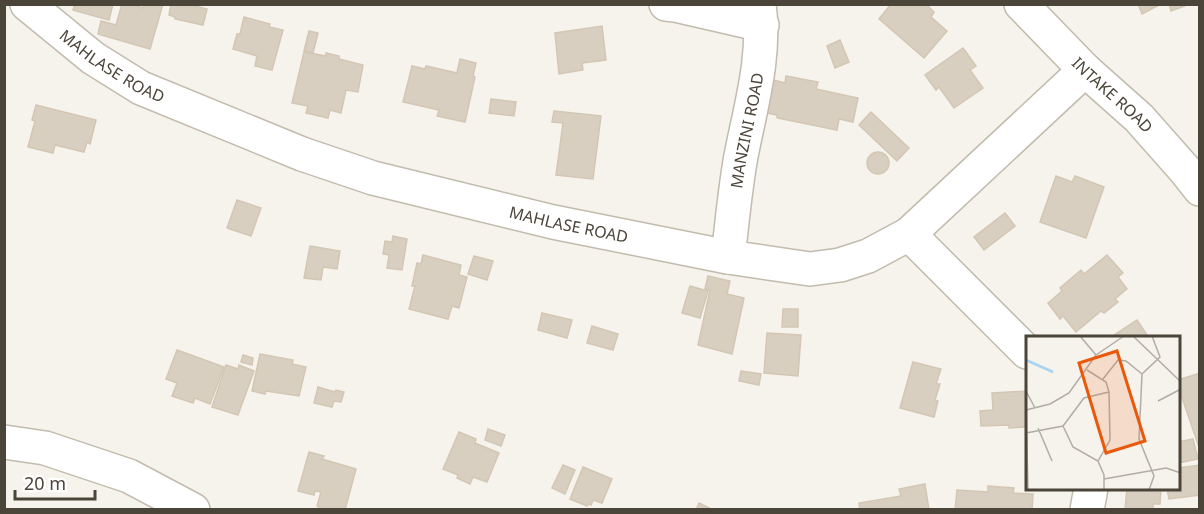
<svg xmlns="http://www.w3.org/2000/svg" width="1204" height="514" viewBox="0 0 1204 514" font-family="'Noto Sans',sans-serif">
  <rect width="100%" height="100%" fill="#f6f3ec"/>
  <!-- building -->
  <g fill="#d8cfc1" stroke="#d3c7b4" stroke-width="1.5">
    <path d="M75 4H113L109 20 73 10Z"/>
    <path d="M122 4H130L143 8 144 4H163L150 49 98 34 101 21 116 25Z"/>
    <path d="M171 4H187L207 9 203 25 175 19V17L169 15Z"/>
    <path d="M891 4H926L934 12 931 17 947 31 924 58 879 19Z"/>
    <path d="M1138 4H1161L1142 14Z"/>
    <path d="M1169 4H1190L1171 11Z"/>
    <path d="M244 17 270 24 269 27 283 30 272 70 255 66 257 56 233 49 237 34H240Z"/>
    <path d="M602 26 606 60 582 63 583 70 559 74 555 33Z"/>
    <path d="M309 31 318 33 313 53 304 51Z"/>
    <path d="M840 40 849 62 835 68 827 46Z"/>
    <path d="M963 48 976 66 970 70 983 88 954 108 939 87 936 90 925 75Z"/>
    <path d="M304 52 326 56V53L339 56V59L363 65 358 92 346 90 341 113 330 110 328 118 306 113 308 106 292 103Z"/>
    <path d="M460 59 476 63 473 76 475 77 465 122 437 116 439 110 403 102 412 66 425 69 426 66 457 73Z"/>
    <path d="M786 76 818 82 816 89 858 98 853 122 839 119 837 130 777 118V115L766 113 773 80 785 83Z"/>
    <path d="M491 99 516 102 514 116 489 113Z"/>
    <path d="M36 105 96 120 90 144 87 142 84 152 55 145 53 153 28 147 35 121 32 120Z"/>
    <path d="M554 111 601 116 593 179 556 175 563 123 552 122Z"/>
    <path d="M871 112 909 148 897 161 859 125Z"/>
    <circle cx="878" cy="163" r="11"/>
    <path d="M1056 176 1072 182 1075 176 1104 187 1086 238 1040 222Z"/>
    <path d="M237 200 261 208 251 236 227 228Z"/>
    <path d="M1005 213 1015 226 984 250 974 237Z"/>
    <path d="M393 236 407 239 402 270 387 268 389 255 383 254 385 241 392 242Z"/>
    <path d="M310 246 340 251 337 269 323 267 321 280 304 278Z"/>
    <path d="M423 255 461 265 459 275 467 277 459 308 452 306 448 319 409 309 415 286H412L417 263 421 264Z"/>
    <path d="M1107 255 1123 273 1118 277 1127 289 1115 299 1118 302 1104 313 1101 311 1076 332 1063 316 1060 319 1048 303 1062 291 1060 288 1081 270 1084 274Z"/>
    <path d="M474 256 493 261 487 280 468 274Z"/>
    <path d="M708 276 730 281 727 294 744 298 732 354 698 345 710 290 705 289Z"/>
    <path d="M690 286 708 291 700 318 682 313Z"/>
    <path d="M783 309H798V327H782Z"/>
    <path d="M542 313 572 320 567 338 538 330Z"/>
    <path d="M1137 320 1147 335 1144 337H1111Z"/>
    <path d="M592 326 618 334 613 350 587 343Z"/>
    <path d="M767 333 801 335 798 376 764 373Z"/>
    <path d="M177 350 224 367 210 404 195 398 193 403 172 396 177 383 166 379Z"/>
    <path d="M260 354 293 360 292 364 306 367 299 396 266 391 265 394 252 391Z"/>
    <path d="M243 355 253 358 252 365 241 362Z"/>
    <path d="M913 362 941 369 936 384H940L935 400 938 401 934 417 900 408Z"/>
    <path d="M226 365 238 369 239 365 254 371 238 415 212 407Z"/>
    <path d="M741 371 761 374 759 385 739 381Z"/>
    <path d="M1200 373V450L1178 386V380Z"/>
    <path d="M318 387 335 392 336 390 344 392 341 402 334 401 332 407 314 403Z"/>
    <path d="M1027 391V427L1009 428V425L981 426 980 411 993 410 992 393Z"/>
    <path d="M488 429 505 435 501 446 485 440Z"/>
    <path d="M459 432 476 439 475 443 499 453 487 482 473 477 470 484 457 478 458 475 443 469Z"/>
    <path d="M1193 439 1198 459 1178 463V442Z"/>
    <path d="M309 452 324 456 322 459 356 469 345 510H318L319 506H317L321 492 315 491 314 495 298 491Z"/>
    <path d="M563 465 575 470 565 494 552 488Z"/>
    <path d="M1200 465V495L1169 499 1167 488H1178V468Z"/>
    <path d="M583 467 612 479 602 503 593 500 591 505 588 504 587 506 570 499Z"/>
    <path d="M925 484 929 510H860L859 503 901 496 899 489Z"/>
    <path d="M988 486 1014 488 1013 493 1033 494 1032 510H955L957 490 988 492Z"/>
    <path d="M1127 488H1161L1160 504H1153V510H1125Z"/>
    <path d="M699 503 713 510H696Z"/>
  </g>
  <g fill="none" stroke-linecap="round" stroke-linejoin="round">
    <defs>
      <g id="minor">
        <path id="s1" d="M27 4 93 58 141 88 302 154 373 178 553 222 728 257 810 269 840 265 868 256 909 234 1085 70"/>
        <path d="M666 4 675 5 762 25"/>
        <path id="s2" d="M1021 4 1085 70 1139 118 1185 170 1200 189"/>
        <path d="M909 234 1027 352"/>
        <path id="s3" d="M728 257C732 224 735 189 741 156 751 105 766 56 759 4"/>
        <path d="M4 442 45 448 129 476 193 510"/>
        <path d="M1087 510 1091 488"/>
      </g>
    </defs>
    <!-- minor casing -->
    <use href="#minor" stroke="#c2bbae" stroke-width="36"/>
    <!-- minor -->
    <use href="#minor" stroke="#fff" stroke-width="33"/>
  </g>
  <g text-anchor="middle" stroke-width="4.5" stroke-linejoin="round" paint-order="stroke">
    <!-- street labels -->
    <g font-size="16" fill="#4b4439" stroke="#fff">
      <text dy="6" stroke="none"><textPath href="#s1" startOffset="106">MAHLASE ROAD</textPath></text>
      <text dy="6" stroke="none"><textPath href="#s2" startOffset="129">INTAKE ROAD</textPath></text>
      <text dy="6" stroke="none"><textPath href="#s3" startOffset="128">MANZINI ROAD</textPath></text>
      <text dy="6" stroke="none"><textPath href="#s1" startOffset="592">MAHLASE ROAD</textPath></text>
    </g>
  </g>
  <!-- overview -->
  <g transform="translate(1026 336)">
    <rect width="154" height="154" fill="#f6f3ec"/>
    <path fill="none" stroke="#a9d4f2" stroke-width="3" d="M0 24 27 36"/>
    <path fill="none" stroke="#b2ada4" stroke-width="1.5" d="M54 0 70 19M107 0 155 46M61 34 80 46 83 56 84 104 72 125M116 38 113 103 128 140 123 154M116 38 134 21 126 0M77 43 92 24 100 25 116 38M0 55 9 72M132 65 155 53M0 74 24 68 43 57 70 19 98 0M0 74 2 154M37 90 47 111 72 125 78 139V154M12 92 26 125M0 97 37 90 58 62 83 56M78 143 140 132 155 137"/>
    <path fill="#e8590c" fill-opacity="0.15" stroke="#e8590c" stroke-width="3" d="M91 15 119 105 80 117 53 27Z"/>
    <rect width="154" height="154" fill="none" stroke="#4b4439" stroke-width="3"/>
  </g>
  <!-- border -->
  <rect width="1204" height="514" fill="none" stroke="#4b4439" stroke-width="12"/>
  <!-- scale -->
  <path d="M15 490v9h80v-9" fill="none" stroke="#4b4439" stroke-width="3"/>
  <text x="24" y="490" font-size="18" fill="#4b4439" stroke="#ffffff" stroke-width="4.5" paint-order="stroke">20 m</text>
</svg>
